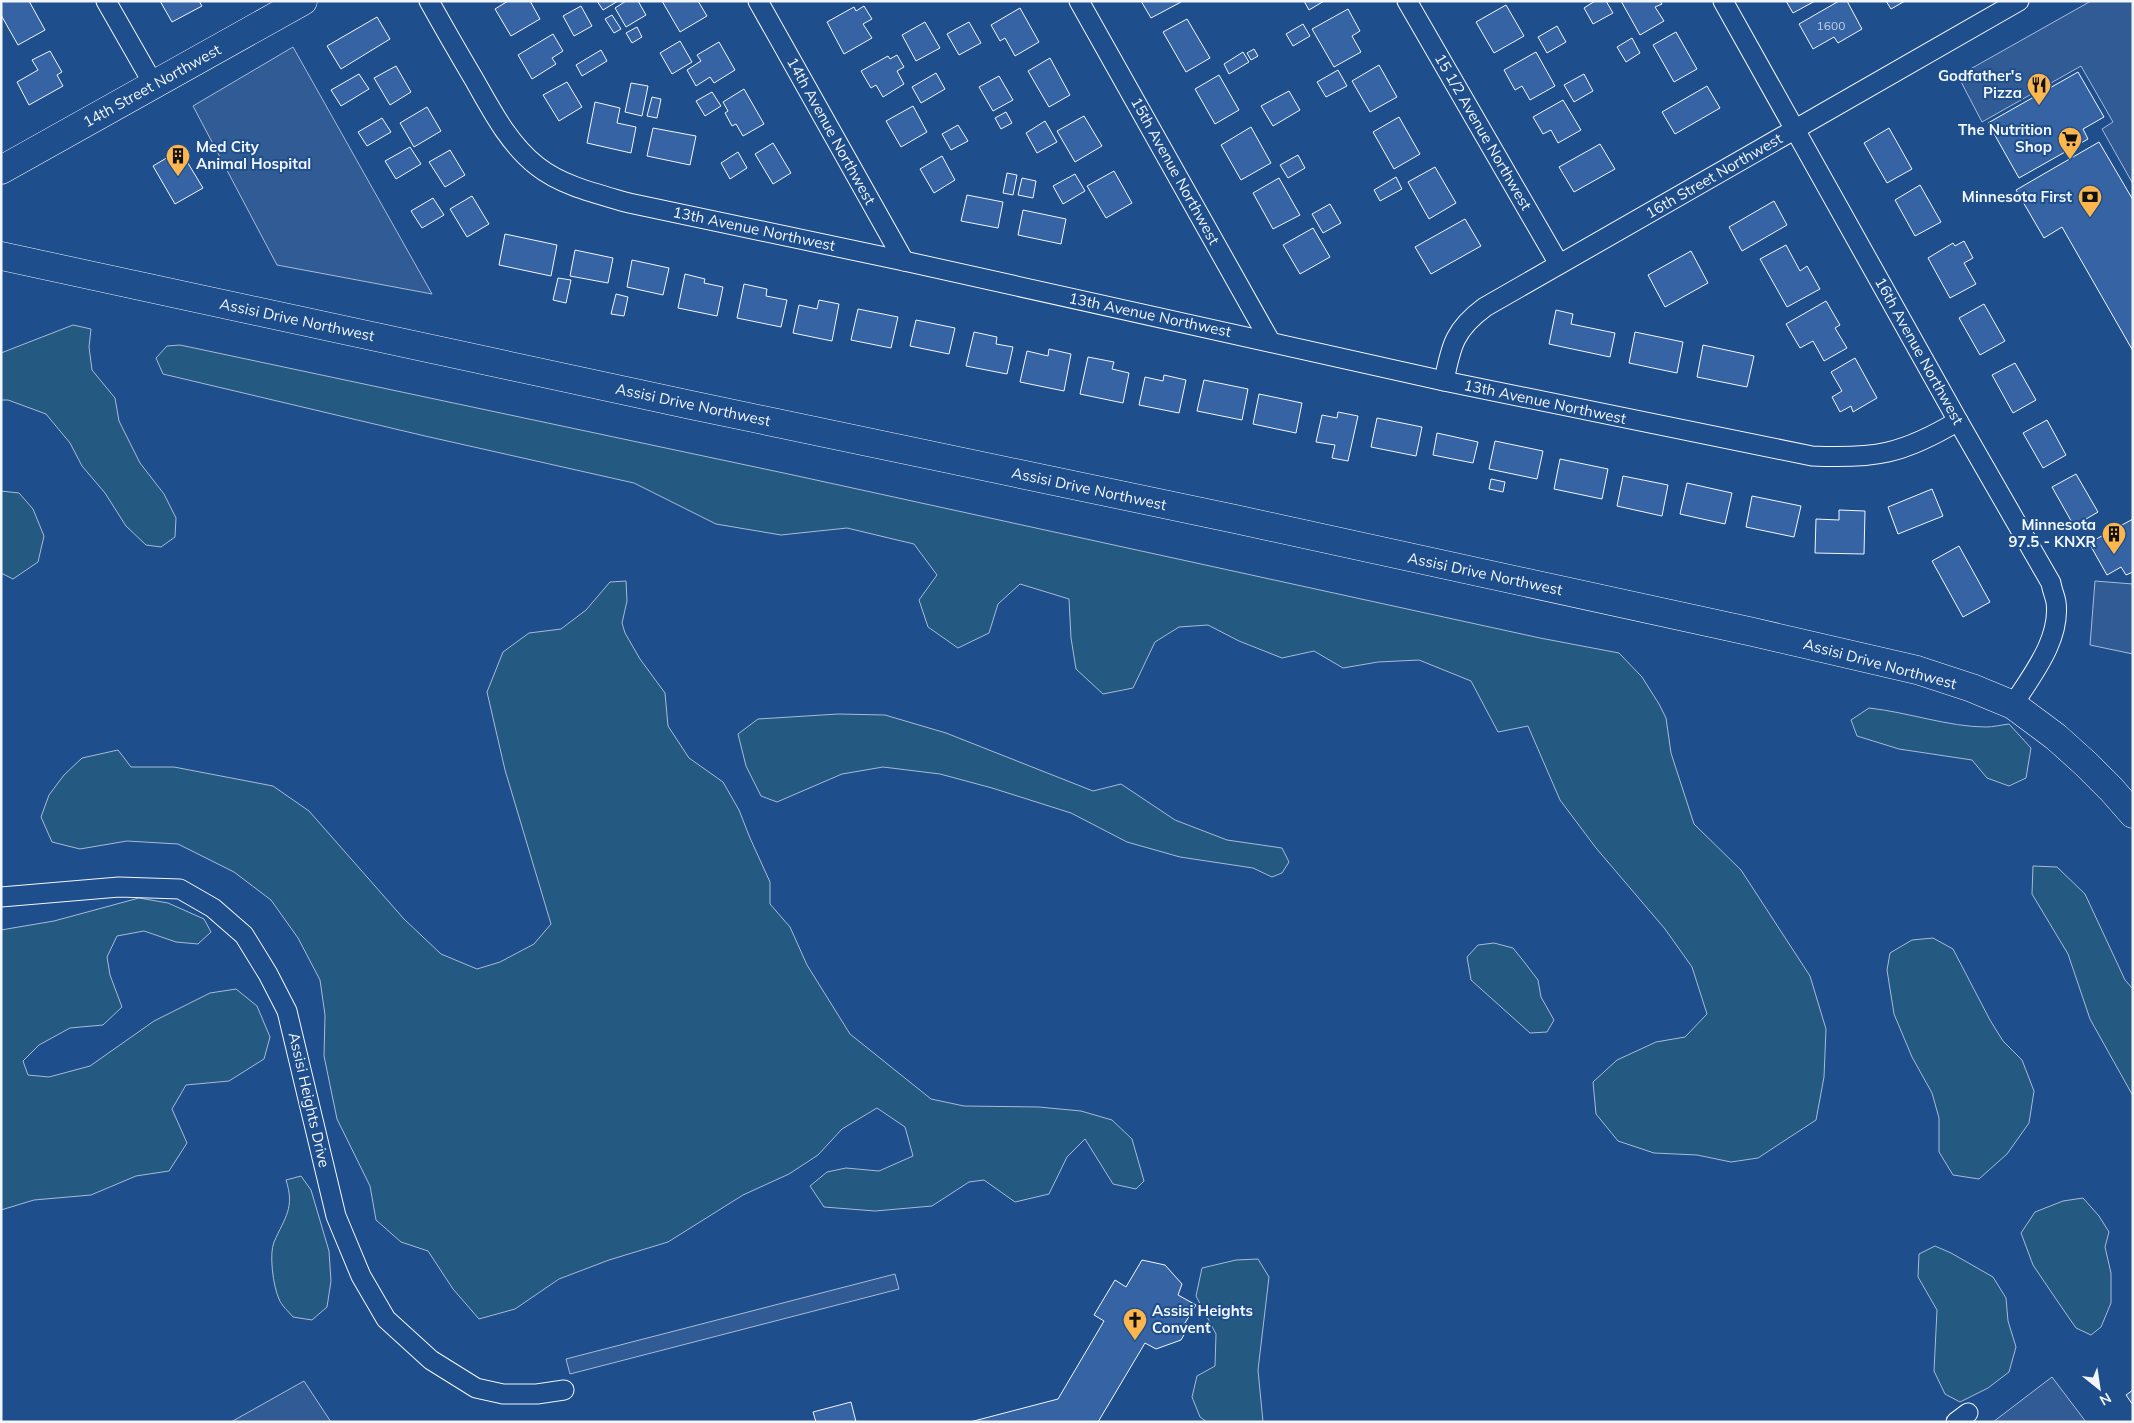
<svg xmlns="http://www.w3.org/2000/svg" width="2134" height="1423" viewBox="0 0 2134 1423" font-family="Mulish,sans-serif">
  <rect width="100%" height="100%" fill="#1f4e8c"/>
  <!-- green -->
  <g fill="#245a82" stroke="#a8bbd7">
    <path d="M73 325 91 329 89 347 92 370 115 398 119 421 140 463 164 494 176 518 175 537 161 547 146 545 126 526 105 493 82 466 70 443 46 414 8 400H1V353Z"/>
    <path d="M180 345 793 475 1540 638 1619 653 1642 677 1659 704 1666 718 1671 753 1694 824 1741 870 1810 976 1826 1029 1824 1077 1816 1120 1758 1158 1731 1162 1697 1155 1654 1153 1618 1141 1596 1114 1593 1082 1617 1060 1656 1042 1685 1037 1707 1014 1692 967 1665 929 1596 848 1560 800 1528 726 1498 732 1471 681 1419 660 1378 662 1343 668 1314 651 1282 658 1239 641 1208 625 1179 627 1155 642 1133 688 1103 694 1076 669 1071 638 1069 599 1020 584 998 604 989 633 958 648 928 627 919 600 937 575 914 544 847 528 781 535 716 524 634 483 425 436 163 374 156 358 167 346Z"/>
    <path d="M1 491 19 493 33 509 44 536 38 562 13 579 1 573Z"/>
    <path d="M626 581 627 601 622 623 625 633 640 659 665 693 668 726 689 758 723 782 739 810 750 838 770 882V904L790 927 807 965 850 1034 931 1099 964 1106 1039 1107 1081 1111 1112 1120 1132 1139 1144 1181 1136 1189 1113 1184 1085 1139 1067 1157 1049 1194 1015 1202 984 1180 969 1182 932 1206 875 1211 824 1207 810 1186 827 1172 846 1168 879 1171 913 1156 905 1127 877 1108 842 1129 818 1155 789 1174 743 1195 668 1242 609 1260 559 1279 515 1309 479 1319 453 1289 428 1251 401 1242 376 1220 370 1186 337 1119 324 1056 325 1015 320 980 298 938 271 900 234 872 178 844 127 841 80 849 52 842 41 817 49 795 64 775 82 758 118 750 131 767H174L273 786 309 811 404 919 441 954 477 969 500 962 534 944 551 924 505 770 487 692 503 652 529 633 561 629 586 610 610 582Z"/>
    <path d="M1869 708C1907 712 1949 727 1986 727 1993 727 2001 725 2009 724L2031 748 2026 778 2009 786 1987 778 1972 760 1899 749 1857 736 1851 720Z"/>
    <path d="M838 714 885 715 946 733 1093 791 1121 784 1175 820 1227 840 1282 848 1289 862 1282 873 1272 877 1253 868 1180 857 1127 842 1071 813 992 788 940 774 883 767 842 774 777 802 761 796 746 766 738 734 758 719Z"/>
    <path d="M2033 866 2057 867 2085 894 2125 980 2133 989V1096L2090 1019 2068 954 2032 894Z"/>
    <path d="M139 898 168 903 204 919 211 932 198 944 176 942 144 931 117 936 107 957 110 975 122 1007 103 1025 70 1028 39 1045 23 1061 28 1075 49 1077 90 1066 154 1021 210 993 236 989 257 1006 270 1037 264 1059 229 1081 186 1085 172 1109 187 1143 169 1171 136 1176 91 1195 34 1200 1 1210V930L54 921Z"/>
    <path d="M1933 938 1953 949 1990 1020 2003 1041 2022 1060 2034 1091 2029 1123 2007 1154 1979 1179 1953 1175 1939 1152V1118L1932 1093 1912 1057 1894 1014 1887 970 1890 953 1912 940Z"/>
    <path d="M1494 943 1513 948 1525 963 1538 980 1541 997 1554 1020 1547 1032 1530 1033 1471 980 1467 957 1478 945Z"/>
    <path d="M301 1176 311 1190 329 1251 331 1281 327 1307 312 1320 293 1317C289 1312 281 1305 279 1299 273 1286 269 1254 274 1242 285 1217 295 1208 286 1180Z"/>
    <path d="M2083 1198 2099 1216 2109 1232 2105 1247 2111 1273V1303L2101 1327 2091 1335 2076 1328 2058 1302 2033 1265 2021 1233 2035 1212 2063 1201Z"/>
    <path d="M1935 1246 1951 1253 1993 1277 2006 1298 2008 1321 2016 1347 2009 1372 1988 1388 1960 1402 1945 1394 1934 1371 1937 1310 1918 1277 1919 1254Z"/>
    <path d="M1258 1259 1269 1277 1258 1370 1263 1422H1207L1200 1417 1192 1397 1197 1376 1215 1366 1216 1334 1196 1296 1202 1268 1236 1260Z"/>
  </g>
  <!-- parking -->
  <g fill="#305b95" stroke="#a8bbd7">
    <path d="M2091 1H2133V184L2102 129 2113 122 2081 66 1982 122 1958 76Z"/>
    <path d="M293 47 432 294 277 265 193 106Z"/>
    <path d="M2095 581 2133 584V654L2090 645Z"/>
    <path d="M895 1274 899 1289 570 1374 566 1359Z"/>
    <path d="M2052 1377 2086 1422H1993Z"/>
    <path d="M304 1381 331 1422H231Z"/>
  </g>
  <!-- building -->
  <g fill="#3563a3" stroke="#f2f6ff">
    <path d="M3 1H29L45 30 18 45 1 15V2Z"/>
    <path d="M160 1H199L202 6 172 22Z"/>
    <path d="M508 1H530L540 19 511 36 495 9Z"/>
    <path d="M597 1H618L603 10Z"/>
    <path d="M626 1H638L646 15 626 27 615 8Z"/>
    <path d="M662 1H698L707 16 680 32Z"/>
    <path d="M1141 1H1180L1181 2 1151 18Z"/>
    <path d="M1304 1H1324L1309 10Z"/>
    <path d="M1595 1H1606L1613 13 1593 24 1584 8Z"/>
    <path d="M1621 1H1660L1662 4 1655 7 1664 21 1640 35Z"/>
    <path d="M1786 1H1815L1793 13Z"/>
    <path d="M1839 1H1847L1862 29 1838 43 1834 37 1813 49 1799 24Z"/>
    <path d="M1886 1H1905L1891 9Z"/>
    <path d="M1506 5 1524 36 1494 53 1476 22Z"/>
    <path d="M581 6 592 26 574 36 563 16Z"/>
    <path d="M864 6 872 19 863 24 872 38 844 54 827 22 854 7 856 11Z"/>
    <path d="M1020 8 1039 42 1015 56 1005 38 1000 41 991 25Z"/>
    <path d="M1348 9 1360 31 1352 36 1361 52 1334 67 1312 29Z"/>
    <path d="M612 15 621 29 614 33 605 19Z"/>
    <path d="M377 17 390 39 341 69 327 46Z"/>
    <path d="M1187 19 1210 58 1186 72 1163 32Z"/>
    <path d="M925 22 940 48 916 61 902 35Z"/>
    <path d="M969 22 981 43 959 55 947 34Z"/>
    <path d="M1303 24 1310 36 1293 46 1286 34Z"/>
    <path d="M1557 26 1566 42 1547 53 1538 37Z"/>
    <path d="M637 27 642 37 632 43 626 33Z"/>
    <path d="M1676 32 1697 69 1674 82 1653 45Z"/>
    <path d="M553 34 563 51 552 58 556 64 532 79 518 55Z"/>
    <path d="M1632 38 1640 53 1626 62 1617 47Z"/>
    <path d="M680 41 692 62 672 74 660 53Z"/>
    <path d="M719 42 735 70 714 83 710 77 696 86 687 70 701 61 697 55Z"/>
    <path d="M1254 49 1258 56 1251 60 1247 53Z"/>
    <path d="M601 50 607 61 582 76 576 65Z"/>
    <path d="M50 51 62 72 57 75 63 86 29 105 17 82 38 70 32 60Z"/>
    <path d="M1243 52 1249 62 1229 74 1224 64Z"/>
    <path d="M1536 52 1555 86 1530 100 1522 86 1515 90 1504 70Z"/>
    <path d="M897 55 904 67 897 71 904 84 883 97 876 85 871 88 861 71 888 56 890 59Z"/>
    <path d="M1050 58 1070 95 1049 107 1028 71Z"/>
    <path d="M1379 65 1397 97 1370 112 1352 81Z"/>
    <path d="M396 66 411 92 390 105 374 78Z"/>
    <path d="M1338 70 1347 86 1326 97 1317 82Z"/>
    <path d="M2078 72 2104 117 2083 129 2088 139 2019 178 1988 123Z"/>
    <path d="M936 73 945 89 921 103 912 87Z"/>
    <path d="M359 74 369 89 341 106 331 90Z"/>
    <path d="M1584 74 1593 91 1574 102 1564 85Z"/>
    <path d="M1219 75 1239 110 1215 124 1195 89Z"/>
    <path d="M999 76 1013 100 993 111 979 87Z"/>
    <path d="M567 82 582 107 559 121 543 95Z"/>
    <path d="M631 83 648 86 642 116 625 112Z"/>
    <path d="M1707 86 1720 108 1675 134 1662 112Z"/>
    <path d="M744 89 764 124 743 136 736 124 732 126 725 113 728 111 723 102Z"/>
    <path d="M1289 91 1300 110 1273 126 1261 106Z"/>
    <path d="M712 92 721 106 705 116 696 101Z"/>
    <path d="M652 97 661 99 657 118 647 116Z"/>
    <path d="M1563 100 1581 130 1558 143 1551 130 1543 134 1533 117Z"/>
    <path d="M595 102 620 108 617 123 636 127 631 153 587 143Z"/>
    <path d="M913 106 927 132 901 147 886 121Z"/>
    <path d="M427 107 441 131 414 147 400 123Z"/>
    <path d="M1006 112 1012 123 1001 129 995 118Z"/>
    <path d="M1084 116 1102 146 1075 162 1057 131Z"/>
    <path d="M1399 117 1420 154 1394 169 1373 132Z"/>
    <path d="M382 118 391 132 367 146 358 132Z"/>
    <path d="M1045 121 1057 142 1037 153 1026 133Z"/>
    <path d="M958 125 968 141 951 150 942 134Z"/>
    <path d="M1251 127 1271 163 1241 180 1221 145Z"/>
    <path d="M653 128 696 136 690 165 647 156Z"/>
    <path d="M1889 128 1912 169 1887 183 1864 143Z"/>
    <path d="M2099 142 2133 200V351L2062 227 2044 238 2016 190Z"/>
    <path d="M773 143 791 173 773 184 755 154Z"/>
    <path d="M1600 144 1615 169 1574 192 1559 167Z"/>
    <path d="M410 147 421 164 396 179 385 161Z"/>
    <path d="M180 150 203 188 175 204 153 166Z"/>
    <path d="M450 150 465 175 445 187 429 162Z"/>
    <path d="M738 152 747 168 730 179 721 163Z"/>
    <path d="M1298 155 1305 168 1288 178 1280 165Z"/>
    <path d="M942 156 955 180 934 193 920 169Z"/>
    <path d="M1435 167 1456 203 1429 219 1408 182Z"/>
    <path d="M1114 171 1132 203 1106 218 1087 186Z"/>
    <path d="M1007 173 1017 175 1013 195 1003 193Z"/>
    <path d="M1075 174 1085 191 1063 204 1053 186Z"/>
    <path d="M1396 177 1402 189 1380 201 1374 190Z"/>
    <path d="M1022 178 1036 181 1033 198 1018 195Z"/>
    <path d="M1279 178 1300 215 1273 229 1253 193Z"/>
    <path d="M1920 185 1941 222 1915 236 1895 200Z"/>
    <path d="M967 195 1003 202 998 228 961 221Z"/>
    <path d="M472 196 489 224 467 237 450 209Z"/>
    <path d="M433 198 444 215 422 228 411 211Z"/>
    <path d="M1774 201 1787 225 1742 251 1729 227Z"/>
    <path d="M1330 204 1341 223 1323 233 1312 214Z"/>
    <path d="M1023 210 1066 219 1061 244 1018 235Z"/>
    <path d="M1465 219 1481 246 1431 274 1415 247Z"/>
    <path d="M1313 228 1330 257 1300 274 1283 245Z"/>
    <path d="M505 234 557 245 551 276 499 265Z"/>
    <path d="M1964 241 1973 258 1964 263 1976 284 1950 298 1928 258 1953 243 1955 246Z"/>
    <path d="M1786 245 1800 271 1807 266 1820 289 1787 307 1760 259Z"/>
    <path d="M575 250 613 258 608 283 570 276Z"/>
    <path d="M1691 251 1708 283 1665 307 1648 275Z"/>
    <path d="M632 260 669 268 663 295 627 287Z"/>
    <path d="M685 274 705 279 704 283 723 287 717 316 678 308Z"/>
    <path d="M558 278 571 280 566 303 553 300Z"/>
    <path d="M744 284 767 289 766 296 787 300 781 327 737 318Z"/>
    <path d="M616 294 628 297 624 316 611 314Z"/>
    <path d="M819 300 839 304 832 341 793 333 799 305 817 309Z"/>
    <path d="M1826 301 1840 325 1835 328 1847 348 1824 361 1813 341 1800 348 1786 324Z"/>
    <path d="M1984 304 2005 341 1980 355 1959 318Z"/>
    <path d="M858 309 898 317 891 348 851 340Z"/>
    <path d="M1556 310 1573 314 1571 324 1615 333 1610 357 1549 344Z"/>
    <path d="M916 320 955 328 949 354 910 346Z"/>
    <path d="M974 332 997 337 996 344 1013 347 1007 374 966 366Z"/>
    <path d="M1635 332 1683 342 1677 373 1629 363Z"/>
    <path d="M1703 345 1754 356 1747 387 1697 377Z"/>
    <path d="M1049 349 1071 354 1064 391 1020 382 1027 351 1048 356Z"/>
    <path d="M1088 357 1114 362 1112 369 1129 373 1123 403 1080 394Z"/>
    <path d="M1855 358 1877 398 1853 412 1851 406 1840 412 1832 397 1842 391 1831 372Z"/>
    <path d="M2015 363 2036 400 2013 413 1992 375Z"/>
    <path d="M1164 375 1186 380 1179 413 1139 405 1145 377 1163 381Z"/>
    <path d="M1204 380 1248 389 1242 420 1197 411Z"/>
    <path d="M1259 394 1302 403 1296 433 1253 424Z"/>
    <path d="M1338 412 1358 416 1348 461 1332 458 1335 445 1316 442 1322 415 1337 418Z"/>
    <path d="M1377 418 1422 427 1416 456 1371 447Z"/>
    <path d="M2047 420 2066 455 2043 468 2023 433Z"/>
    <path d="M1437 433 1478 442 1473 463 1433 455Z"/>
    <path d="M1495 441 1543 451 1537 479 1489 469Z"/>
    <path d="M1560 459 1608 469 1602 499 1554 489Z"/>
    <path d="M2076 474 2098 512 2074 526 2052 487Z"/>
    <path d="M1623 476 1668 485 1662 516 1617 506Z"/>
    <path d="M1491 479 1505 482 1503 492 1489 489Z"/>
    <path d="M1687 483 1732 493 1725 524 1680 514Z"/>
    <path d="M1932 489 1943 516 1898 534 1888 507Z"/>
    <path d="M1752 496 1801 506 1794 537 1746 527Z"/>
    <path d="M1839 510 1865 511 1864 554 1815 553 1816 519 1839 520Z"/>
    <path d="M2133 519V572L2126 575 2121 567 2107 575 2089 543Z"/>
    <path d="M1959 546 1990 602 1963 617 1932 561Z"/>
    <path d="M1142 1260 1165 1265 1182 1284 1178 1295 1196 1305 1185 1323 1188 1328 1181 1340 1156 1349 1145 1343 1098 1422H970L1058 1399 1104 1321 1094 1315 1115 1280 1126 1287Z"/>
    <path d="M2133 1390V1405L2126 1395Z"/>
    <path d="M851 1402 856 1422H816L813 1412Z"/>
  </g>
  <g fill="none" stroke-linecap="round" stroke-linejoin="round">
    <defs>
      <g id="street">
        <path d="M106 1 154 85"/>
        <path d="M429 1C444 28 459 54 475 81 492 111 509 144 537 166 562 186 598 194 629 203L904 261 1444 381 1812 456C1875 459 1903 454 1958 421"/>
        <path d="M758 1 904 261"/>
        <path d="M1079 1 1270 341"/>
        <path d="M1407 1 1559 264"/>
        <path d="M1723 1 1958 421 2051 583C2052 590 2055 596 2056 602 2061 640 2031 676 2013 705"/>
        <path d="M1444 381C1451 345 1455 329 1485 307L2019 1"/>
        <path d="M1 897 119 887 180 889 213 908 244 935 268 974 287 1011 336 1216 361 1276 386 1319 431 1360 476 1388 503 1394H537L564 1390"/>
        <path d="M1956 1422 1968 1413"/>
      </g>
      <g id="secondary">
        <path d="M1 170 303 1"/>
        <path d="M1 256 691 405 1235 519 1753 632 1917 670 1972 688 2013 705 2056 737 2086 764 2111 789 2133 814"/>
      </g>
    </defs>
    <!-- street casing -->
    <use href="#street" stroke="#f2f6ff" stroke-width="21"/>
    <!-- secondary casing -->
    <use href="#secondary" stroke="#f2f6ff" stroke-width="29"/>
    <!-- street -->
    <use href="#street" stroke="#1f4e8c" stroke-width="19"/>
    <!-- secondary -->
    <use href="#secondary" stroke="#1f4e8c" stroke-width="28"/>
  </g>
  <!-- icons -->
  <defs>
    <symbol id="restaurant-pin" viewBox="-11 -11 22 30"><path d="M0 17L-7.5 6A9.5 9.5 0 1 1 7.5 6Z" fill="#ffb74d" stroke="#1f4e8c"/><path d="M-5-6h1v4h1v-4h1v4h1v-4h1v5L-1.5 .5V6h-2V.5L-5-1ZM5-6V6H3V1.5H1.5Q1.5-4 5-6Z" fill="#111"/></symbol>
    <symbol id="supermarket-pin" viewBox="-11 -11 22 30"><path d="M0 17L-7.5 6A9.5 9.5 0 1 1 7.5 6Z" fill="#ffb74d" stroke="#1f4e8c"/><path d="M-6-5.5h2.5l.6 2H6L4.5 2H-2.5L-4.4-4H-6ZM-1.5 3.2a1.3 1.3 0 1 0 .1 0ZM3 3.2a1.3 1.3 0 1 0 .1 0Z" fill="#111"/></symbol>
    <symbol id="building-pin" viewBox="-11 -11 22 30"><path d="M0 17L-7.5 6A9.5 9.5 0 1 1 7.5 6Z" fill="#ffb74d" stroke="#1f4e8c"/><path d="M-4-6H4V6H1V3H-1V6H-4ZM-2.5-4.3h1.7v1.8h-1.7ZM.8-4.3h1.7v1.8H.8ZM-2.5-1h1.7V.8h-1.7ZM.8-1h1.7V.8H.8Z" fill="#111"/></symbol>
    <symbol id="bank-pin" viewBox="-11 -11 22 30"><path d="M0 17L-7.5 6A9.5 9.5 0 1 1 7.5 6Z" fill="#ffb74d" stroke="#1f4e8c"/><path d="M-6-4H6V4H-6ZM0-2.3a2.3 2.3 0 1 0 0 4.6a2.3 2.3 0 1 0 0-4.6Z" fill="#111"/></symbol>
    <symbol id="church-pin" viewBox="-11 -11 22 30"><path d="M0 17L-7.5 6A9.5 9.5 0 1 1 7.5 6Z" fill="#ffb74d" stroke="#1f4e8c"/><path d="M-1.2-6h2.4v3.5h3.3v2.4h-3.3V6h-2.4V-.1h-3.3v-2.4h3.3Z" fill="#111"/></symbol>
  </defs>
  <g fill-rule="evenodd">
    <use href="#restaurant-pin" x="2025" y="71" width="28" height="38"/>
    <use href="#supermarket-pin" x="2056" y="125" width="28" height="38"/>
    <use href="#building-pin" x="164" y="142" width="28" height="38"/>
    <use href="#bank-pin" x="2076" y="183" width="28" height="38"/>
    <use href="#building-pin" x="2100" y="520" width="28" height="38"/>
    <use href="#church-pin" x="1121" y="1306" width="28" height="38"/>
  </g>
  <g text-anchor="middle" stroke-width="4" stroke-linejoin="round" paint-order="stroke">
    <!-- number labels -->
    <g font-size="12" fill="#c3d1e8">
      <text x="1831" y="30">1600</text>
    </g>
    <!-- poi labels -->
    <g font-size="15" font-weight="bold" fill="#f2f6ff" stroke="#1f4e8c" text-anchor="end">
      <text x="2022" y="81">Godfather's<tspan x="2022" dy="17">Pizza</tspan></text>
      <text x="2052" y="135">The Nutrition<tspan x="2052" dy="17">Shop</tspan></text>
      <text x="196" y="152" text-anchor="start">Med City<tspan x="196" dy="17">Animal Hospital</tspan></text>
      <text x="2072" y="202">Minnesota First</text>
      <text x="2096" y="530">Minnesota<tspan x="2096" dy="17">97.5 - KNXR</tspan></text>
      <text x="1152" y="1316" text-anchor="start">Assisi Heights<tspan x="1152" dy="17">Convent</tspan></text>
    </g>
    <!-- street labels -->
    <g font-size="15" fill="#f2f6ff" stroke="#1f4e8c">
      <text transform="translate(152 86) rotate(-29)" y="5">14th Street Northwest</text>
      <text transform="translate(831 131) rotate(61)" y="5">14th Avenue Northwest</text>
      <text transform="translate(1483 132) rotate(60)" y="5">15 1/2 Avenue Northwest</text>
      <text transform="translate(1175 171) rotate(61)" y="5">15th Avenue Northwest</text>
      <text transform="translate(1714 176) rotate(-30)" y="5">16th Street Northwest</text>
      <text transform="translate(754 229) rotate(12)" y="5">13th Avenue Northwest</text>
      <text transform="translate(1150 315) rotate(12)" y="5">13th Avenue Northwest</text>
      <text transform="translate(297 320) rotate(12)" y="5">Assisi Drive Northwest</text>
      <text transform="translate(1919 351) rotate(61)" y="5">16th Avenue Northwest</text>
      <text transform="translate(1545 402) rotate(12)" y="5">13th Avenue Northwest</text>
      <text transform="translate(693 405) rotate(12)" y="5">Assisi Drive Northwest</text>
      <text transform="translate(1089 489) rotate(12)" y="5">Assisi Drive Northwest</text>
      <text transform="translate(1485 574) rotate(12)" y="5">Assisi Drive Northwest</text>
      <text transform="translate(1880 664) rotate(15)" y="5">Assisi Drive Northwest</text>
      <text transform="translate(309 1100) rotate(77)" y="5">Assisi Heights Drive</text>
    </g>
  </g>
  <!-- border -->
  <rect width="2134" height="1423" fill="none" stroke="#f2f6ff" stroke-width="5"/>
  <!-- north arrow -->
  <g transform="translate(2099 1388) rotate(150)" stroke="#1f4e8c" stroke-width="4" paint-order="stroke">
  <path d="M0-4L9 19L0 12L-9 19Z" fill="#f2f6ff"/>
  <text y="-8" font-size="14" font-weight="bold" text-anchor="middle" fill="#f2f6ff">N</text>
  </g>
</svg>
